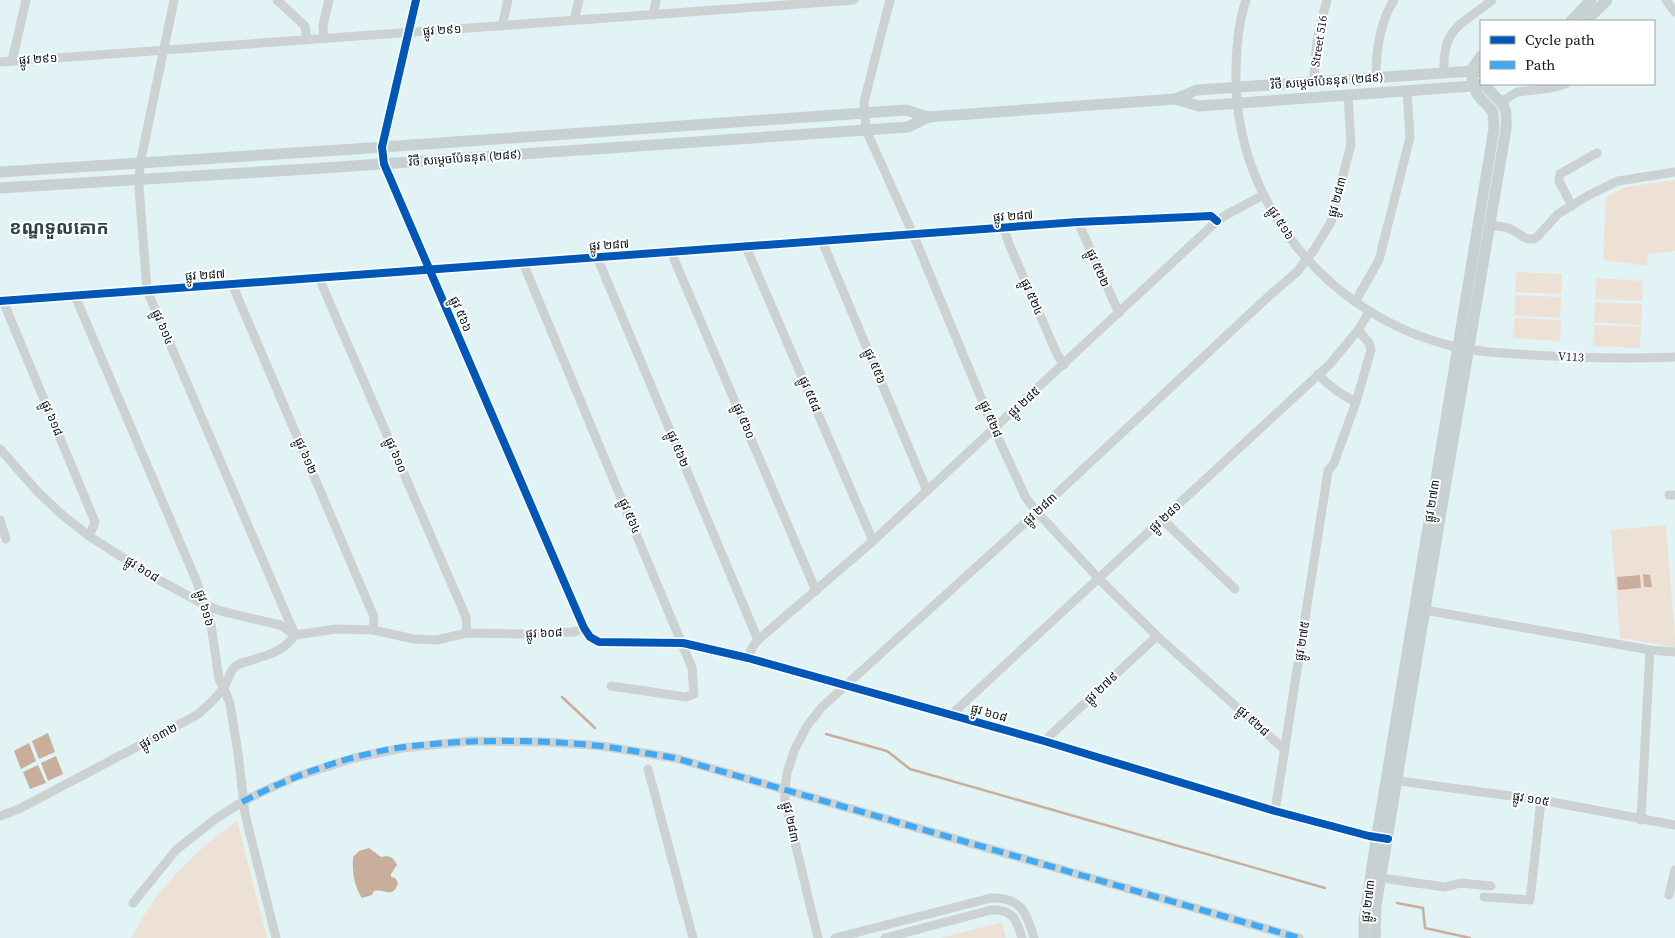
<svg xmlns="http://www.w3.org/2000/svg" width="1675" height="938" viewBox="0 0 1675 938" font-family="'Source Serif 4','Noto Sans Khmer',serif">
  <rect width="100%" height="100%" fill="#e1f3f4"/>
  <!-- green -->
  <g fill="#ede1d6">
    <path d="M1675 180V251L1648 254 1647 266 1603 260 1606 197 1626 187Z"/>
    <path d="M1516 272 1562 274 1561 294 1515 292Z"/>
    <path d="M1596 278 1643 281 1642 301 1595 299Z"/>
    <path d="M1515 295 1561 297 1560 318 1514 315Z"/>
    <path d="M1595 302 1642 304 1641 325 1594 322Z"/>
    <path d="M1514 318 1561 320 1560 341 1513 338Z"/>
    <path d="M1594 325 1641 327 1640 348 1593 346Z"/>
    <path d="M1666 525 1675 638V647L1620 638 1611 530Z"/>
    <path d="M237 821 267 938H131C138 927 144 915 151 905 174 872 204 844 237 821Z"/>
    <path d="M1002 922 1006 938H940Z"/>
  </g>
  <!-- water -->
  <g fill="#c9af9b">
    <path d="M1643 574 1650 575 1652 587H1644Z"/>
    <path d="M1640 575 1641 588 1618 590 1617 577Z"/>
    <path d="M48 733 55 752 39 759 32 741Z"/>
    <path d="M29 743 36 761 21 769 14 751Z"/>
    <path d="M56 756 63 774 48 781 41 763Z"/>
    <path d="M38 765 46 783 30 789 23 772Z"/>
    <path d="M369 848 381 857C390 855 393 857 397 865L391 874V877L395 878 398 883C393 900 384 888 374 891L372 895 362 898C354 886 352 871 353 857L359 851Z"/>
  </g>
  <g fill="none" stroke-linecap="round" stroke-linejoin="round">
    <!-- stream -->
    <g stroke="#c9af9b" stroke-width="2.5">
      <path d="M562 697 595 728"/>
      <path d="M826 734 887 751 910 769 1325 888"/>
      <path d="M1397 903 1423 908 1425 928 1470 938"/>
    </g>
    <!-- minor -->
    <g stroke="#ccd1d1" stroke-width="9">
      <path d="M277 0 305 26 307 40"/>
      <path d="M416 0 382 147 384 164 584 628 590 637 599 642 683 643 748 658 952 714 1275 811 1369 836 1383 838"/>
      <path d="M890 0 864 102 866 130 913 234 994 429 1026 498 1037 512 1099 579 1157 636 1285 750"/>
      <path d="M1246 0C1238 24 1236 50 1236 75 1235 205 1330 318 1456 347 1481 353 1506 353 1531 355 1579 358 1627 359 1675 357"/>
      <path d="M1666 0 1675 12"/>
      <path d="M653 15 656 0"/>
      <path d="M574 20 579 0"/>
      <path d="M502 26 508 0"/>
      <path d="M324 38 323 25 329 0"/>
      <path d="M12 61 26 0"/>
      <path d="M0 62 854 0"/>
      <path d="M1444 73C1442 26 1461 26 1492 0"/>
      <path d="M1376 77C1376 51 1379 23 1394 0"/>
      <path d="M1314 82C1314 52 1318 28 1327 0"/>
      <path d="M1501 102 1517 92 1551 88 1566 84"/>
      <path d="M1572 206 1559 181 1560 174 1597 153"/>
      <path d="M1078 222 1119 313"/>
      <path d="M1490 225C1496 226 1504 226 1510 229 1519 232 1525 242 1536 238L1558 214 1589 195 1618 181 1675 172"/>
      <path d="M1004 228 1009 244 1057 354 1064 365"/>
      <path d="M822 241 927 491"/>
      <path d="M746 247 873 541"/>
      <path d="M671 252 816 591"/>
      <path d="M597 257 758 640"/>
      <path d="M523 263 692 668 694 694 686 697 611 686"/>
      <path d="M319 278 466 617 467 633"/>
      <path d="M232 284 374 617 373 630"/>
      <path d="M75 296 196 580 210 618 219 679 226 693 230 704 238 753 245 814 276 938"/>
      <path d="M0 301 1078 222 1211 216 1217 221"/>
      <path d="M3 301 95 522 89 536"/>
      <path d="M1355 302 1379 260 1410 137 1407 91"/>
      <path d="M1356 402 1371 350 1369 343 1358 330"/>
      <path d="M0 449 37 491 60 513 89 536 150 575 205 605 221 611 280 625 295 635 336 629 373 630 414 639 437 640 467 633 524 634 574 632 584 628"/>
      <path d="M1669 495H1675"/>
      <path d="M0 520 6 539"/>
      <path d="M1163 520 1235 589"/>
      <path d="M1419 609 1650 650 1675 652"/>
      <path d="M748 658 753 646 758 640 873 541 1217 221 1226 215 1263 195"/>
      <path d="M952 714 1330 364 1358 330 1369 312"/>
      <path d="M1044 741 1157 636"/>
      <path d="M648 769 693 938"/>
      <path d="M1392 780 1541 800 1675 825"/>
      <path d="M1275 811 1328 471 1334 463 1356 402C1340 394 1330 387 1318 374"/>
      <path d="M0 816 19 809 197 715C206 707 217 698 224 687 228 681 229 672 235 667 239 663 244 662 249 661 269 654 282 653 295 635L147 290 139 187 140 164 174 0"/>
      <path d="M1641 820 1650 650"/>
      <path d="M1381 878 1445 887 1461 883 1491 886"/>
      <path d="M1669 895 1675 870"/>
      <path d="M1484 897 1530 900 1541 800"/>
      <path d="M133 903 176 850 214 820 242 802 262 792 295 777 354 758 402 748 470 741 549 742 602 746 675 758 1299 938"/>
      <path d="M818 938 785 801V789L787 773 794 751 807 726 821 708 845 686 1037 512 1271 294 1297 272 1314 250 1331 222 1351 144 1348 95"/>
      <path d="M835 938 991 898C1020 897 1027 912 1034 938"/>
      <path d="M885 938 991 910C1013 909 1017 920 1022 938"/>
    </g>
    <!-- major -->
    <g stroke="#c7d1d1" stroke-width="11">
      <path d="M1571 21 1591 0"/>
      <path d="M1586 21 1607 0"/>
      <path d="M1175 99 1199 106 1473 86 1481 84"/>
      <path d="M0 172 355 149 906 110 928 117 1175 99 1197 90 1472 71 1481 72"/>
      <path d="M0 188 309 169 866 130 908 127 928 117"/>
      <path d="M1364 938V920L1375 847 1494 129 1493 112 1477 94 1472 81 1474 66 1481 56"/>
      <path d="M1375 938 1376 906 1444 494 1506 129C1506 123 1507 115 1505 109 1501 99 1490 94 1485 84"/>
    </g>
    <!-- quiet -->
    <path stroke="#3fa9f5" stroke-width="6" stroke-dasharray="12 6" stroke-linecap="butt" d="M242 802C292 776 348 755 404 747 468 739 535 739 600 746 625 749 650 754 675 758L1299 938"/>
    <defs>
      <g id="cycleway">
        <path d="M416 0 382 147 384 164 584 628 590 637 599 642 683 643 748 658 1044 741 1275 811 1369 836 1388 839"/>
        <path d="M0 301 1078 222 1211 216 1217 221"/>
      </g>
    </defs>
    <!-- cycleway casing -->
    <use href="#cycleway" stroke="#fff" stroke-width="11"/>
    <!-- cycleway -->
    <use href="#cycleway" stroke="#0057b8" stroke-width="8"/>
  </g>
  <g text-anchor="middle" stroke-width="4" stroke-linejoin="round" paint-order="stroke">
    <!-- street labels -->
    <g font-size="12" fill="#0a1516" stroke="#fff">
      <text transform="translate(442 30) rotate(-4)" y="4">ផ្លូវ ២៩១</text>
      <text transform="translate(1319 41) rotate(-81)" y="4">Street 516</text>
      <text transform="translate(38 59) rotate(-4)" y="4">ផ្លូវ ២៩១</text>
      <text transform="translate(1327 81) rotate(-4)" y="4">វិថី សម្តេចប៉ែននុត (២៨៩)</text>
      <text transform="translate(465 158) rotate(-4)" y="4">វិថី សម្តេចប៉ែននុត (២៨៩)</text>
      <text transform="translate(1337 197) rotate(-75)" y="4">ផ្លូវ ២៨៣</text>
      <text transform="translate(1013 216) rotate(-4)" y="4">ផ្លូវ ២៨៧</text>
      <text transform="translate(1281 223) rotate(57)" y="4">ផ្លូវ ៥១៦</text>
      <text transform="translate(609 245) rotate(-4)" y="4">ផ្លូវ ២៨៧</text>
      <text transform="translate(1098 268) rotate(66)" y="4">ផ្លូវ ៥២២</text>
      <text transform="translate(205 275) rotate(-4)" y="4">ផ្លូវ ២៨៧</text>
      <text transform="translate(1032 297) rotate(66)" y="4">ផ្លូវ ៥២៤</text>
      <text transform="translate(461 314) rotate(67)" y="4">ផ្លូវ ៥៦៦</text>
      <text transform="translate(163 327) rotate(67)" y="4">ផ្លូវ ៦១៤</text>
      <text transform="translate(1571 357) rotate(3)" y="4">V113</text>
      <text transform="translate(875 366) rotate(67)" y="4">ផ្លូវ ៥៥៦</text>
      <text transform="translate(810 394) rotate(67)" y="4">ផ្លូវ ៥៥៨</text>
      <text transform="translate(1024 402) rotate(-43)" y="4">ផ្លូវ ២៨៥</text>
      <text transform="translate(52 418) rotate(67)" y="4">ផ្លូវ ៦១៨</text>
      <text transform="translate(991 419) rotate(67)" y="4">ផ្លូវ ៥២៨</text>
      <text transform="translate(744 421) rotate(67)" y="4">ផ្លូវ ៥៦០</text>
      <text transform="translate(678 449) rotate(67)" y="4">ផ្លូវ ៥៦២</text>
      <text transform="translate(396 455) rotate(67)" y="4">ផ្លូវ ៦១០</text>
      <text transform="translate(306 456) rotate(67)" y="4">ផ្លូវ ៦១២</text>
      <text transform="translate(1432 501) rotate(-81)" y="4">ផ្លូវ ២៧៣</text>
      <text transform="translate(1040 509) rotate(-43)" y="4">ផ្លូវ ២៨៣</text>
      <text transform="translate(630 516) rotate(67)" y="4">ផ្លូវ ៥៦៤</text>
      <text transform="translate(1165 517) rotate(-43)" y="4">ផ្លូវ ២៨១</text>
      <text transform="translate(142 569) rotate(32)" y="4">ផ្លូវ ៦០៨</text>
      <text transform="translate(205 608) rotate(74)" y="4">ផ្លូវ ៦១៦</text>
      <text transform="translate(544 633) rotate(-2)" y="4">ផ្លូវ ៦០៨</text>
      <text transform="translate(1302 641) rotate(-81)" y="4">ផ្លូវ ២៧៥</text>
      <text transform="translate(1101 688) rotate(-43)" y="4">ផ្លូវ ២៧៩</text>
      <text transform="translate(989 713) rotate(16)" y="4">ផ្លូវ ៦០៨</text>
      <text transform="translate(1253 721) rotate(42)" y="4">ផ្លូវ ៥២៨</text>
      <text transform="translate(158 736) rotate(-28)" y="4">ផ្លូវ ១៣២</text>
      <text transform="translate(1531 799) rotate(9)" y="4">ផ្លូវ ១០៥</text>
      <text transform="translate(791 822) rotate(78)" y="4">ផ្លូវ ២៨៣</text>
      <text transform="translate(1368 901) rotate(-83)" y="4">ផ្លូវ ២៧៣</text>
    </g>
    <!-- district labels -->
    <g font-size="18" font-weight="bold" fill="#284245" stroke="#fff">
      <text x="59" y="234">ខណ្ឌទួលគោក</text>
    </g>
  </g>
  <!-- legend -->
  <rect x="1480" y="20" width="175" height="65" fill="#ffffff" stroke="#9da1a2"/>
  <rect x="1490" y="36" width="25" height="8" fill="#0057b8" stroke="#9da1a2"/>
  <text x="1525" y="45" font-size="15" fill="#0a1516">Cycle path</text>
  <rect x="1490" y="61" width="25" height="8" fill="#3fa9f5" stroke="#9da1a2"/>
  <text x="1525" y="70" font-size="15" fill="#0a1516">Path</text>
</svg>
